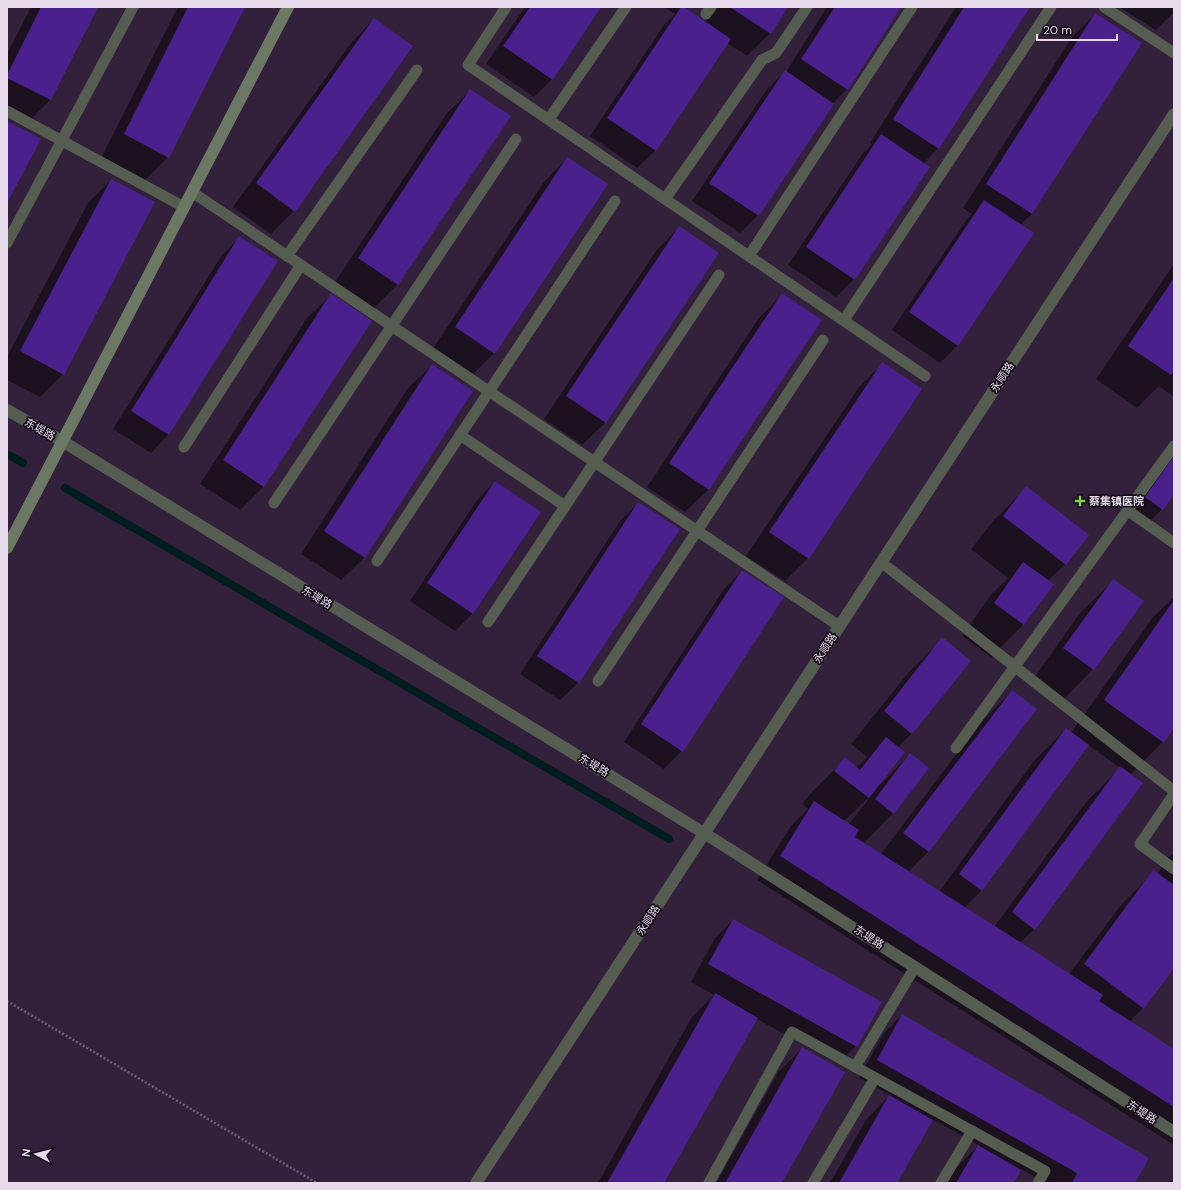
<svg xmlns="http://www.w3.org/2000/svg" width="1181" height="1190" viewBox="0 0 1181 1190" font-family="'DM Sans','Noto Sans SC',sans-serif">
  <rect width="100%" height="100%" fill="#33213b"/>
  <!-- shadow -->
  <g fill="#0007" fill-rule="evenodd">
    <path d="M31 7H97L50 100 27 123 7 113V54Z"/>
    <path d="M178 7H244L168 157 145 180 101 158Z"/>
    <path d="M525 7H600L552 79 534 97 486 64Z"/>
    <path d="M664 7H686L684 8 705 22 715 7H787L770 33 747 56 727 43 655 151 637 168 590 136 664 25 675 14Z"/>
    <path d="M827 7H899L847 89 832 104 758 215 740 233 692 201 767 89 785 72H786Z"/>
    <path d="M956 7H1029L938 148 923 164 854 279 836 297 788 265 863 153 872 144 870 143Z"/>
    <path d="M1119 7H1174V12L1156 30Z"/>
    <path d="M1095 14 1032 214 1020 225 958 345 940 363 892 330 967 219 972 214 963 208 1072 37Z"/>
    <path d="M374 19 294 211 271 234 233 207 351 43Z"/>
    <path d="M471 90 510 116 397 285 374 308 335 282 447 113Z"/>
    <path d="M567 158 494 353 471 376 432 350 544 182Z"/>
    <path d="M111 180 63 374 40 397 7 380V357L88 203Z"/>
    <path d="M679 227 606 422 582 445 544 419 656 251Z"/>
    <path d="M240 237 277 261 168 435 151 453 113 429 222 255Z"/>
    <path d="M1174 264V397L1159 386 1137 408 1096 379Z"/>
    <path d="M331 295 371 321 263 487 240 510 200 484 307 318Z"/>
    <path d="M782 295 709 489 685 512 647 487 759 318Z"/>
    <path d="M882 364 808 558 785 581 746 556 859 387Z"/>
    <path d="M432 365 365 557 341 580 301 554 408 388Z"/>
    <path d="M1174 453V492L1162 509 1150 521 1134 510Z"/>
    <path d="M495 482 540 512 472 614 455 631 410 601 477 500Z"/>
    <path d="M1026 488 1065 564 1048 581 1024 624 991 657 962 636 990 596 1008 578 971 549 993 521Z"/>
    <path d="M638 503 678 530 578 683 560 700 520 674 620 521Z"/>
    <path d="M742 571 682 751 664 769 624 742 724 589Z"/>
    <path d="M1113 581 1093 669 1061 702 1031 682 1080 613Z"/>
    <path d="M1174 597V726L1163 742 1130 775 1034 929 1020 943 1069 974 1121 905 1154 872 1157 874 1169 857 1174 853V966L1143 1008 1129 1022 1174 1050V1145L757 880 791 826 808 809 802 804 812 792 845 759 856 768 867 757 851 744 909 672 942 639 912 733 897 748 879 784 880 785 910 754 928 768 893 813 863 844 880 855 979 724 1012 691 1036 709 928 852 908 872 939 892 1033 762 1066 729 1071 733 1153 617ZM1088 745 1120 768 1087 801 994 927 964 908 982 890ZM867 799 868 800 849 824 844 821Z"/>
    <path d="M733 920 856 1046 838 1064 757 1019 663 1183H598L692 1017 714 995 691 982 715 938Z"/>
    <path d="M902 1015 1134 1183H1046L1021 1169 1013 1183H947L954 1170 979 1145 932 1119 896 1183H830L866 1120 890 1095 859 1078 884 1033Z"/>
    <path d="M803 1048 781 1183H716L779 1071Z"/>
  </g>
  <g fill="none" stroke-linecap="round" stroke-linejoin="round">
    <!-- stream -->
    <g stroke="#021d1d" stroke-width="8">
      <path d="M7 454 23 463"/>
      <path d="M65 488 669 839"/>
    </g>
  </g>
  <!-- building -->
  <g fill="#4a218c">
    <path d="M41 7H98L51 100 7 78V75Z"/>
    <path d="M188 7H245L169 158 124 134Z"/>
    <path d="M530 7H601L553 80 503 46Z"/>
    <path d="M681 7H684L731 39 656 151 607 118Z"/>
    <path d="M730 7H788L771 34Z"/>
    <path d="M835 7H901L848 90 801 59Z"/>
    <path d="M964 7H1030L939 149 893 119Z"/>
    <path d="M1095 13 1142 43 1032 214 986 184Z"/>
    <path d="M374 18 413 46 295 212 256 183Z"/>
    <path d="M785 70 834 104 759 216 709 183Z"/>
    <path d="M470 89 511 116 398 285 358 258Z"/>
    <path d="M7 121 41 139 7 203Z"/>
    <path d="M881 134 930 167 855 280 806 247Z"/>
    <path d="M567 157 608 184 495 354 455 327Z"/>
    <path d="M111 179 155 202 64 375 20 351Z"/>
    <path d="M984 200 1034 233 958 346 909 312Z"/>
    <path d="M679 226 719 253 606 423 566 396Z"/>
    <path d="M239 236 278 261 169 435 131 411Z"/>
    <path d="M1174 278V371L1171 375 1128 346Z"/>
    <path d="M331 293 372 321 264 487 223 460Z"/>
    <path d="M782 293 822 320 709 490 669 463Z"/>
    <path d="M882 362 922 389 809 559 769 532Z"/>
    <path d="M432 364 473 391 365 558 324 531Z"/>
    <path d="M1174 456V494L1163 510 1145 497Z"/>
    <path d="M495 481 541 512 473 614 427 583Z"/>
    <path d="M1026 486 1089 535 1066 565 1003 516Z"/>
    <path d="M638 502 680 529 579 683 537 656Z"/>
    <path d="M1023 562 1054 584 1024 625 994 603Z"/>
    <path d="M742 570 784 597 683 752 641 724Z"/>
    <path d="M1113 579 1144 601 1094 670 1063 648Z"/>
    <path d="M1174 600V728L1164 743 1104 700Z"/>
    <path d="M942 637 971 661 912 734 884 711Z"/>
    <path d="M1012 690 1037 709 929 852 903 833Z"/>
    <path d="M1066 728 1089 745 982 891 959 874Z"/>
    <path d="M886 737 905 752 869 798 834 771 845 757 860 770Z"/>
    <path d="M910 753 929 768 894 814 875 799Z"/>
    <path d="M1120 766 1143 783 1035 930 1012 912Z"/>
    <path d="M814 801 859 830 855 837 1103 995 1099 1001 1174 1049V1107L780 856Z"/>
    <path d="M1153 870 1174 885V968L1144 1009 1084 964Z"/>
    <path d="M733 919 882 1002 857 1047 708 964Z"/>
    <path d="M715 993 758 1018 664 1183H607Z"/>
    <path d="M902 1014 1149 1158 1135 1183H1072L1077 1173 877 1060Z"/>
    <path d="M802 1047 845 1072 782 1183H725Z"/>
    <path d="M889 1095 933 1120 897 1183H839Z"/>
    <path d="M978 1145 1021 1170 1014 1183H956Z"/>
  </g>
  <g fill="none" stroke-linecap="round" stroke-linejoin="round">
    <!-- path -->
    <path stroke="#6f5f76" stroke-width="2.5" stroke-dasharray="2 2" stroke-linecap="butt" d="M7 1001 317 1183"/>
    <!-- lane -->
    <g stroke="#545d4f" stroke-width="11">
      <path d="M506 7 468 65 925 376"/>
      <path d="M1104 7 1174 53"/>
      <path d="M706 14 711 7"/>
      <path d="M7 111 184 207"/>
      <path d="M549 119 626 7"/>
      <path d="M192 192 839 626"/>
      <path d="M665 199 762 60 776 53 807 7"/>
      <path d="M7 243 133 7"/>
      <path d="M287 256 417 70"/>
      <path d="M749 256 912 7"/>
      <path d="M844 320 1051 7"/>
      <path d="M460 435 565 506"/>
      <path d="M184 447 301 265"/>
      <path d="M274 503 516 139"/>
      <path d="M1127 510 1174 543"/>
      <path d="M377 561 615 201"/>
      <path d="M881 562 1174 791"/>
      <path d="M488 622 719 275"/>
      <path d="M598 681 823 340"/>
      <path d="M956 748 1174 446"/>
      <path d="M1174 794 1140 844 1174 869"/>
      <path d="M855 1067 915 967"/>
      <path d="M709 1183 792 1032 1045 1171 1038 1183"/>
      <path d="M813 1183 875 1078"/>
      <path d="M941 1183 972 1131"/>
    </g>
    <!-- street -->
    <g stroke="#545d4f" stroke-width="12">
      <path d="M7 410 62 441 704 833 1174 1132"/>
      <path d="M476 1183 1174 114"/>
    </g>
    <!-- secondary -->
    <path stroke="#6b7964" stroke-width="12" d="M7 548 288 7"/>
  </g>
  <!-- markers -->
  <path fill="#83d04e" stroke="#160e1a" stroke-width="1.5" d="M1078 495h4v4h4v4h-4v4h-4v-4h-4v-4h4z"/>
  <g text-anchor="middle" stroke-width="3.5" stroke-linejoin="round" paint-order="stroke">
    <!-- street labels -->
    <g font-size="11" fill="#e6daeb" stroke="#160e1a">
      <text transform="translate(1002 377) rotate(-57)" y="4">永顺路</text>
      <text transform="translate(40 429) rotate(29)" y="4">东堤路</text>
      <text transform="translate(317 597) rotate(31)" y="4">东堤路</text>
      <text transform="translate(825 648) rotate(-57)" y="4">永顺路</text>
      <text transform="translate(594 765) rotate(31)" y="4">东堤路</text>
      <text transform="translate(648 920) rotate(-57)" y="4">永顺路</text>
      <text transform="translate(869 937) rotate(33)" y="4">东堤路</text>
      <text transform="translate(1142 1112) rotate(33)" y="4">东堤路</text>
    </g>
    <!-- poi labels -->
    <g font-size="11" font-weight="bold" fill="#e6daeb" stroke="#160e1a" text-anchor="start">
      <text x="1089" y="505">蔡集镇医院</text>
    </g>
  </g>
  <!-- border -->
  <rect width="1181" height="1190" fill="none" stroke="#e6daeb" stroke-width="16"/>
  <!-- north arrow -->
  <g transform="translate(36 1154) rotate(277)" stroke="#160e1a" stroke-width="3" paint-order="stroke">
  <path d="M0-3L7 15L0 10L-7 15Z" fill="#e6daeb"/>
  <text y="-6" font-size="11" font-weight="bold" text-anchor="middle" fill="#e6daeb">N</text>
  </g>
  <!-- scale -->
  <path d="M1037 34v6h80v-6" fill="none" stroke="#e6daeb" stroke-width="2"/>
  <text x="1043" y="34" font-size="12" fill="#e6daeb" stroke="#160e1a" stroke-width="3" paint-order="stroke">20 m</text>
</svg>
